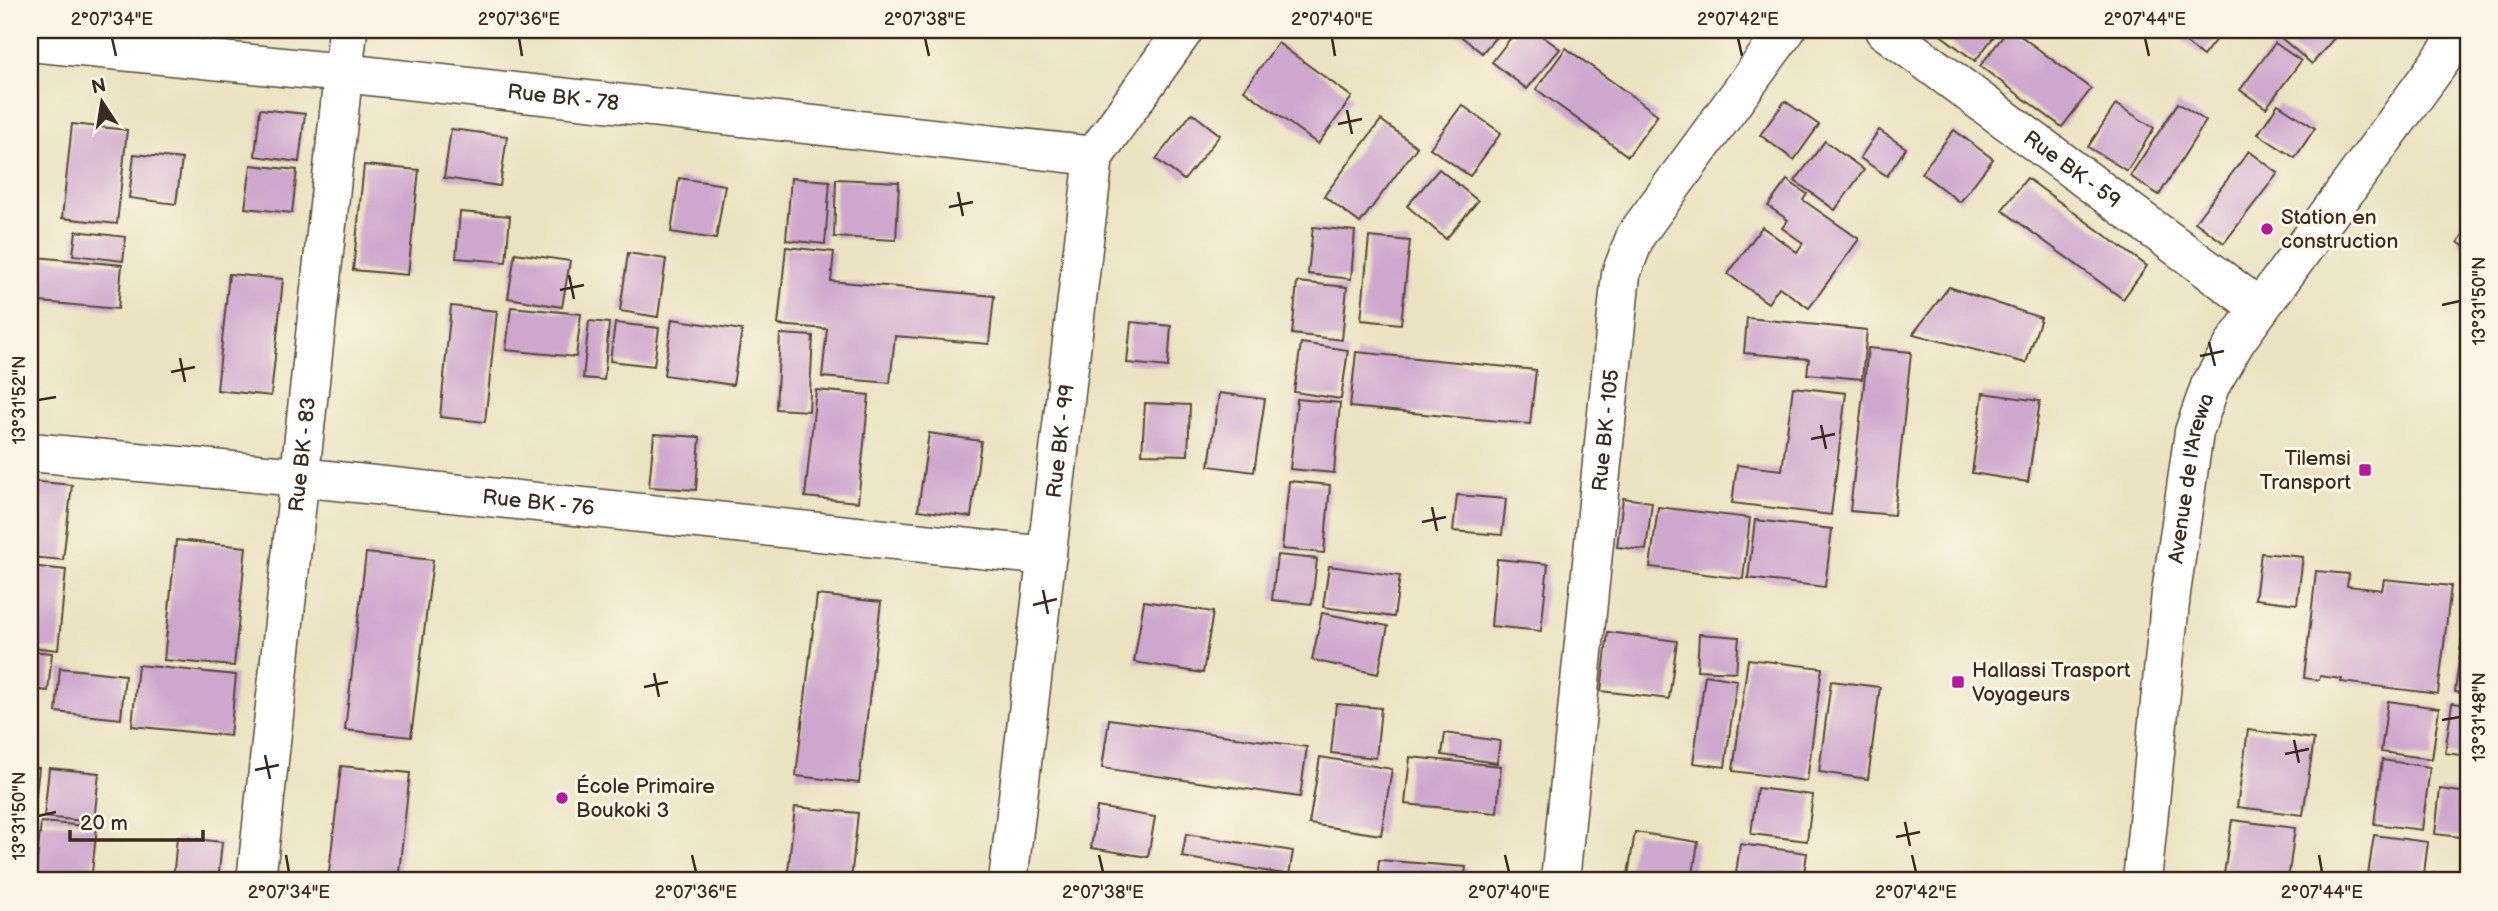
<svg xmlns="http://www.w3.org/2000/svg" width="2498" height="911" viewBox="0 0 2498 911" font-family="'Balsamiq Sans',sans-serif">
  <rect width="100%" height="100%" fill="#fcf5e5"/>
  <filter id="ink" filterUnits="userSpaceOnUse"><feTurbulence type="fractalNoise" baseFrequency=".0143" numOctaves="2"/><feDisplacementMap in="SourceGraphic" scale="14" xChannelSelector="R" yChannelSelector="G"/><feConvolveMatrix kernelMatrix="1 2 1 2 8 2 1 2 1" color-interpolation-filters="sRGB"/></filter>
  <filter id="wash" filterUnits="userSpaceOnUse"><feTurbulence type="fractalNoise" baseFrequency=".00686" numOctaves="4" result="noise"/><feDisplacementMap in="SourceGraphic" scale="28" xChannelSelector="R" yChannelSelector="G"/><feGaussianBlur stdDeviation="1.57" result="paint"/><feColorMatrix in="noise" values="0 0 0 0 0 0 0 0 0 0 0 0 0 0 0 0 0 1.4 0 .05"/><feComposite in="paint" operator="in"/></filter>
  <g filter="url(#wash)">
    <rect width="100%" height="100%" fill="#eae2c0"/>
    <g id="blocks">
      <!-- building -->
      <g fill="#cea7ce">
        <path d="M1453 30H1502L1482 53Z"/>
        <path d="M1517 30H1534L1560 49 1527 89 1492 62Z"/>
        <path d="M1934 30H1999L1975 61Z"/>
        <path d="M2008 30H2013L2091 89 2062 127 1980 66Z"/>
        <path d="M2174 30H2223L2203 56 2172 32Z"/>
        <path d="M2286 30H2341L2312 64 2280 37Z"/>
        <path d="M1278 43 1352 97 1318 144 1244 90Z"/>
        <path d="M2275 43 2301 61 2266 108 2240 90Z"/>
        <path d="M1566 48 1658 115 1628 156 1536 89Z"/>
        <path d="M1785 101 1819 125 1794 160 1760 135Z"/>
        <path d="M2178 103 2206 121 2159 195 2130 176Z"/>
        <path d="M2116 104 2154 128 2127 171 2088 147Z"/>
        <path d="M2278 104 2315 128 2295 158 2258 134Z"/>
        <path d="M1462 105 1501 133 1470 176 1430 148Z"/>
        <path d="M260 109 305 114 299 162 255 156Z"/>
        <path d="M1192 113 1220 135 1184 180 1156 159Z"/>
        <path d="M1381 120 1417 147 1360 223 1324 196Z"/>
        <path d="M72 124 127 130 117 224 62 218Z"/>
        <path d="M451 129 507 136 500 186 444 178Z"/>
        <path d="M1879 130 1906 148 1887 176 1860 158Z"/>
        <path d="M1954 130 1993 159 1960 202 1921 173Z"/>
        <path d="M1825 141 1864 170 1835 210 1795 181Z"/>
        <path d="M2249 151 2278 173 2224 243 2195 222Z"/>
        <path d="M134 154 182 159 176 204 129 198Z"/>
        <path d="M251 165 297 170 292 213 245 208Z"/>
        <path d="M364 165 419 170 408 275 353 270Z"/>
        <path d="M1439 169 1478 201 1446 239 1407 206Z"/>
        <path d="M679 178 725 185 716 239 671 232Z"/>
        <path d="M791 178 830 181 825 244 786 240Z"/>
        <path d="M2027 178 2147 266 2123 299 2002 210Z"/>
        <path d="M836 179 899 182 896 240 834 237Z"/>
        <path d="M1787 180 1807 194 1803 200 1859 239 1809 308 1779 287 1768 303 1728 274 1762 227 1797 252 1803 243 1782 228 1788 220 1768 206Z"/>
        <path d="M460 212 510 216 506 262 456 258Z"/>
        <path d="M1313 227 1355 231 1351 279 1308 274Z"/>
        <path d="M2468 227V250L2458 242Z"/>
        <path d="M76 231 126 237 123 261 73 255Z"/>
        <path d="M1369 237 1410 241 1401 324 1361 320Z"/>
        <path d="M786 247 834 252 831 281 994 296 989 344 895 336 890 383 822 377 827 329 778 325Z"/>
        <path d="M515 253 570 261 562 307 508 298Z"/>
        <path d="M628 253 666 259 658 317 620 311Z"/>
        <path d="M35 257 122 265 118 309 30 301Z"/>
        <path d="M229 274 283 279 271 396 217 390Z"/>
        <path d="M1297 282 1347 287 1342 340 1292 334Z"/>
        <path d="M1949 287 2041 318 2026 363 1913 334Z"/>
        <path d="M451 306 497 311 485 422 440 417Z"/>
        <path d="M511 307 581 314 576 357 506 350Z"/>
        <path d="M1747 318 1867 330 1862 379 1807 374 1809 359 1744 353Z"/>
        <path d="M672 319 742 330 733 385 664 375Z"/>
        <path d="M589 321 609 323 604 380 583 378Z"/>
        <path d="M1131 322 1171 326 1168 367 1127 363Z"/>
        <path d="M615 323 659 328 654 366 610 361Z"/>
        <path d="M780 334 813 336 809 411 776 409Z"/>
        <path d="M1301 343 1348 350 1341 399 1294 392Z"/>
        <path d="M1868 348 1911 352 1894 515 1850 511Z"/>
        <path d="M1356 352 1536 370 1530 424 1350 407Z"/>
        <path d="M1793 387 1846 393 1831 515 1732 503 1737 465 1782 470Z"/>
        <path d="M816 390 869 395 858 502 805 497Z"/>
        <path d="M1219 393 1265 399 1254 472 1209 466Z"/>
        <path d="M1983 393 2040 401 2028 482 1972 473Z"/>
        <path d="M1297 399 1340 403 1334 473 1290 469Z"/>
        <path d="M1145 403 1190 405 1188 455 1142 454Z"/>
        <path d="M929 433 981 441 971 517 918 510Z"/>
        <path d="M654 434 700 437 696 490 649 487Z"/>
        <path d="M30 481 72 485 63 560 30 557Z"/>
        <path d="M1289 481 1330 485 1324 553 1282 549Z"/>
        <path d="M1457 495 1506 499 1502 535 1453 531Z"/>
        <path d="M1623 498 1652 502 1646 550 1617 547Z"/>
        <path d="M1658 507 1750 518 1743 579 1650 567Z"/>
        <path d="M1755 520 1832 529 1825 587 1748 578Z"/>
        <path d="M176 540 246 547 234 666 164 660Z"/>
        <path d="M366 553 433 560 411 737 345 730Z"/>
        <path d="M2261 553 2303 557 2297 604 2255 599Z"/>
        <path d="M1277 555 1317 559 1312 604 1272 600Z"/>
        <path d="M1497 559 1548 564 1541 631 1491 626Z"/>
        <path d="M30 566 66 570 58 650 30 647Z"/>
        <path d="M1329 566 1400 576 1394 617 1323 607Z"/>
        <path d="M2316 571 2349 574 2347 586 2382 590 2384 579 2451 586 2438 694 2341 682 2342 679 2320 676 2319 680 2304 678Z"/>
        <path d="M2463 574 2468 575V600L2460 599Z"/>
        <path d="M817 595 881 602 859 783 796 776Z"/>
        <path d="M1144 601 1213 612 1203 673 1134 662Z"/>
        <path d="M1322 613 1388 626 1378 674 1312 660Z"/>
        <path d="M2464 621H2468V694L2455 692Z"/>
        <path d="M1608 632 1677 641 1669 699 1601 691Z"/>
        <path d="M1699 634 1739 637 1736 672 1697 670Z"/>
        <path d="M30 651 52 653 48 691 30 689Z"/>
        <path d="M1748 659 1822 668 1807 781 1733 771Z"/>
        <path d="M138 665 236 675 230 736 132 726Z"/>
        <path d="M60 668 125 675 121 719 56 712Z"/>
        <path d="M1705 675 1737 680 1725 767 1693 763Z"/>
        <path d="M1831 681 1880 687 1868 779 1819 772Z"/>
        <path d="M2388 701 2439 708 2432 759 2381 752Z"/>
        <path d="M2452 703 2468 705V756L2445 753Z"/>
        <path d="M1336 704 1381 708 1376 758 1331 753Z"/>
        <path d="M1109 719 1307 747 1300 797 1102 768Z"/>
        <path d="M2248 730 2314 739 2303 815 2237 807Z"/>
        <path d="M1445 733 1500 741 1497 763 1442 755Z"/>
        <path d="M1320 757 1392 769 1381 835 1309 824Z"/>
        <path d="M1410 757 1501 766 1497 813 1405 804Z"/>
        <path d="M2382 760 2430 767 2422 830 2374 824Z"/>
        <path d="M341 766 410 773 398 881H328Z"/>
        <path d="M30 767 39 768 34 811 30 810Z"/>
        <path d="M49 768 99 773 94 822 44 817Z"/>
        <path d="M1757 788 1813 795 1807 841 1751 834Z"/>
        <path d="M2440 789 2468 793V838L2435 834Z"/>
        <path d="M795 807 858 813 851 881H787Z"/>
        <path d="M1097 807 1155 817 1148 857 1091 848Z"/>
        <path d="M2232 820 2295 828 2288 881H2223Z"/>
        <path d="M41 822 97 827 91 881H35Z"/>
        <path d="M1635 832 1698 842 1692 881H1627Z"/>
        <path d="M1186 834 1293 851 1289 875 1182 857Z"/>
        <path d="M2374 835 2428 842 2423 881H2367Z"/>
        <path d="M177 837 222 842 218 881H173Z"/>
        <path d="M1740 844 1807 853 1803 881H1735Z"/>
        <path d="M1379 860 1466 867 1464 881H1377Z"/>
        <path d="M2433 873 2468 877V881H2432Z"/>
      </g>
    </g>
  </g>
  <g filter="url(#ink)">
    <use href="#blocks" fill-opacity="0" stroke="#554636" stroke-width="2"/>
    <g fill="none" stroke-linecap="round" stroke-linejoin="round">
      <defs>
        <g id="minor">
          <path id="s1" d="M1884 30 2260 308"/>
          <path id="s2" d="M30 42 343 73 1094 156"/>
          <path id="s3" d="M30 452 299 477 1047 556"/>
          <path id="s4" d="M256 881 348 30"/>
          <path id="s5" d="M1008 881 1094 156 1184 30"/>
          <path id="s6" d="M1560 881 1621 274 1636 235 1786 30"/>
        </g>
        <g id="tertiary">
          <path id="s7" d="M2142 881 2171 593 2194 432 2210 386 2236 341 2463 30"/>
        </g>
      </defs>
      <!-- minor casing -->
      <use href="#minor" stroke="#554636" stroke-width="41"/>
      <!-- tertiary casing -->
      <use href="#tertiary" stroke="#554636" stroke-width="41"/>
      <!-- minor -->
      <use href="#minor" stroke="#fff" stroke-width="38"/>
      <!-- tertiary -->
      <use href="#tertiary" stroke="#fff" stroke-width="38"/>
    </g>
  </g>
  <!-- ticks -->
  <path fill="none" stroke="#3b2a1e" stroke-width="2.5" d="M112 38 116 56M519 38 522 56M925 38 929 56M1332 38 1335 56M1738 38 1742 56M2145 38 2149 56M1347 110 1352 134M1338 124 1362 119M958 192 963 216M949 207 973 202M569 275 574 299M560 290 584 285M2442 305 2460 301M2209 342 2215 366M2200 356 2224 351M180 358 185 382M171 372 195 367M38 400 56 397M1821 425 1826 449M1811 439 1835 434M1432 507 1437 531M1422 522 1446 517M1043 590 1048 614M1033 605 1057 599M654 673 659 697M644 687 668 682M2442 720 2460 717M2294 740 2299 763M2285 754 2309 749M265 755 270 779M255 770 279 765M38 816 56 812M1905 822 1910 846M1896 837 1920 832M286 855 289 872M692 855 696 872M1099 855 1103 872M1505 855 1509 872M1912 855 1916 872M2319 855 2322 872"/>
  <!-- markers -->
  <g fill="#b5179e" stroke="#fcf5e5" stroke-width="2.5">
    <circle cx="2267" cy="229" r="7"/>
    <rect x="2358" y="463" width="14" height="14" rx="3.5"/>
    <rect x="1951" y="675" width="14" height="14" rx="3.5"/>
    <circle cx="562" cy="798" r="7"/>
  </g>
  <g text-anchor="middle" stroke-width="6" stroke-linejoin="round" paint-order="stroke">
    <!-- street labels -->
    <g font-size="21" fill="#3b2a1e" stroke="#fcf5e5">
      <text dy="7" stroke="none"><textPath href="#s2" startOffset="536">Rue BK - 78</textPath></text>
      <text dy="7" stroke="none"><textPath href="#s1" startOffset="234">Rue BK - 59</textPath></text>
      <text dy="7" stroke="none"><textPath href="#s6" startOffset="453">Rue BK - 105</textPath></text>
      <text dy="7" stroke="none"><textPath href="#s5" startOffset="443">Rue BK - 99</textPath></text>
      <text dy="7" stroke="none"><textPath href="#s4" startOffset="429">Rue BK - 83</textPath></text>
      <text dy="7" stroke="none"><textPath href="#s7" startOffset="406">Avenue de l'Arewa</textPath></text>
      <text dy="7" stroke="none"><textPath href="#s3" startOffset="511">Rue BK - 76</textPath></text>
    </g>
    <!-- poi labels -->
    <g font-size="21" fill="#3b2a1e" stroke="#fcf5e5" text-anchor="start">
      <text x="2281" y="224">Station en<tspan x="2281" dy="24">construction</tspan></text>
      <text x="2351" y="465" text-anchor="end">Tilemsi<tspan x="2351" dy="24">Transport</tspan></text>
      <text x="1972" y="677">Hallassi Trasport<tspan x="1972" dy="24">Voyageurs</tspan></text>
      <text x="576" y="793">École Primaire<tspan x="576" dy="24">Boukoki 3</tspan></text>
    </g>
  </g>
  <!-- margin -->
  <rect width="2498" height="911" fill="none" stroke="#fcf5e5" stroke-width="77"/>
  <!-- north arrow -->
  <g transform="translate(102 102) rotate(348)" stroke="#fcf5e5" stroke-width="5" paint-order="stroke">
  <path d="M0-5L12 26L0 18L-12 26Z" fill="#3b2a1e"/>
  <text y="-10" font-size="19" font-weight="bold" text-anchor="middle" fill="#3b2a1e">N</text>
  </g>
  <!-- scale -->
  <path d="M70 830v10h133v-10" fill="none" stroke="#3b2a1e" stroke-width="3.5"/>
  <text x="80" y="830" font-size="21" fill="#3b2a1e" stroke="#fcf5e5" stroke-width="5" paint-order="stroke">20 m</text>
  <rect x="38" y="38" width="2422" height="834" fill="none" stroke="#3b2a1e" stroke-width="2.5"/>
  <g font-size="18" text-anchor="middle" fill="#3b2a1e">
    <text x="112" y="25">2°07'34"E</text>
    <text x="519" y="25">2°07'36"E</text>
    <text x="925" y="25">2°07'38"E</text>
    <text x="1332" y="25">2°07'40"E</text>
    <text x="1738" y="25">2°07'42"E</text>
    <text x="2145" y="25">2°07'44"E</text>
    <text transform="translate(2479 301) rotate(-90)" y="6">13°31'50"N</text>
    <text transform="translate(19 400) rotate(-90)" y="6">13°31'52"N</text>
    <text transform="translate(2479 717) rotate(-90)" y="6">13°31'48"N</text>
    <text transform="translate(19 816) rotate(-90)" y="6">13°31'50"N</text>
    <text x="289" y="898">2°07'34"E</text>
    <text x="696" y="898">2°07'36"E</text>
    <text x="1103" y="898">2°07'38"E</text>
    <text x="1509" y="898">2°07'40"E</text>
    <text x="1916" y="898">2°07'42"E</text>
    <text x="2322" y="898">2°07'44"E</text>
  </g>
</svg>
